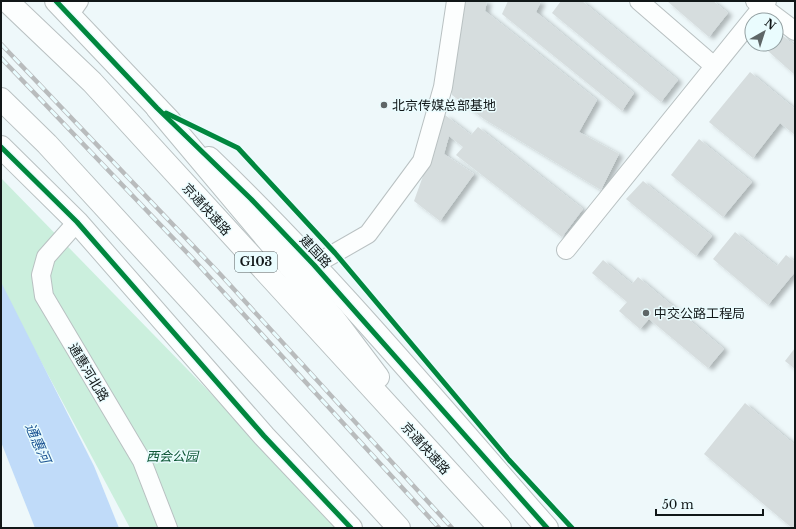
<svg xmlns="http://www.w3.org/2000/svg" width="796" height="529" viewBox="0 0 796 529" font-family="'Libre Baskerville','Noto Sans SC',serif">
  <defs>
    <filter id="shadow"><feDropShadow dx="4.5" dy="2.5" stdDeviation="2" flood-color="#0004"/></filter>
  </defs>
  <rect width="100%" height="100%" fill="#eef8fa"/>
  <!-- green -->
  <path fill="#cbefdd" d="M1 178 342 528H130L1 287Z"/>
  <!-- water -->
  <path fill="#c0dbf9" d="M1 282 94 466 119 528H35L1 442Z"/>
  <!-- building -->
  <g fill="#d6ddde" filter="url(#shadow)">
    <path d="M465 1H487L485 11 597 100 579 132 619 154 601 190 484 119 452 95V80Z"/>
    <path d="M508 1H541L536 12 634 93 622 111 502 14Z"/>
    <path d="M561 1H582L678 80 661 102 552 13Z"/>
    <path d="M667 1H713L728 13 709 37Z"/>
    <path d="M782 35 795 46V75L768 51Z"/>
    <path d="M750 72 795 109V135L780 123 753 158 709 122Z"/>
    <path d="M445 115 471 135 478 127 583 209 562 237 456 155 463 147 449 136 444 154 474 174 440 221 414 201Z"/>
    <path d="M699 139 752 182 723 217 671 175Z"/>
    <path d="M643 181 712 236 696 256 626 199Z"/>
    <path d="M735 232 777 266 786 255 795 262V272L768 305 713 259Z"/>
    <path d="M603 260 632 284 638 277 724 349 708 368 649 319 640 329 619 311 627 302 592 273Z"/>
    <path d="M795 348V369L785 361Z"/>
    <path d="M745 403 795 445V528H792L704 454Z"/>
  </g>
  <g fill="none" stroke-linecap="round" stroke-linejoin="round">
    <defs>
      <g id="minor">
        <path d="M639 1 714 66"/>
        <path d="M755 1 795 31"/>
        <path d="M70 14 79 1"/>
        <path d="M77 222 46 257 41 275 44 296 142 461 168 528"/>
        <path d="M566 250 767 1"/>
        <path d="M314 265 368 234 422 161 443 87 456 1"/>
      </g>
      <g id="major">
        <path d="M56 1 170 121"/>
        <path d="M1 147 77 222 264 436 351 528"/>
        <path d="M209 158C330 274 437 403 547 528"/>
      </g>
      <g id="highway">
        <path d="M7 1 92 82 500 528"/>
        <path d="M1 99 47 144 399 528"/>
        <path d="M157 108 335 320 378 377"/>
      </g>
    </defs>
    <!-- minor casing -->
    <use href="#minor" stroke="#b9c1c2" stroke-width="20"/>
    <!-- major casing -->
    <use href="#major" stroke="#b9c1c2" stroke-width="24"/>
    <!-- highway casing -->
    <use href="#highway" stroke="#b9c1c2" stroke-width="24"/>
    <!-- minor -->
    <use href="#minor" stroke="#fcfefe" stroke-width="18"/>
    <!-- major -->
    <use href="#major" stroke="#fcfefe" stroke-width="22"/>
    <!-- highway -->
    <use href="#highway" stroke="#fcfefe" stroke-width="22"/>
    <defs>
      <g id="rail">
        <path d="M1 44 220 274 452 528"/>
        <path d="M1 58 194 260 439 528"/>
      </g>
    </defs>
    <!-- rail casing -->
    <use href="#rail" stroke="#b9bcbd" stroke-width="4.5"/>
    <!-- rail -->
    <use href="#rail" stroke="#eafcfe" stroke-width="3" stroke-dasharray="9" stroke-linecap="butt"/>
    <defs>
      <g id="cycleway">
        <path d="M56 1 157 108 251 199 314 265 547 528"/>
        <path d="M166 113 238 148 335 253 509 460 572 528"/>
        <path d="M1 147 77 222 264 436 351 528"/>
      </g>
    </defs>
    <!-- cycleway casing -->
    <use href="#cycleway" stroke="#eafcfe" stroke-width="8"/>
    <!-- cycleway -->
    <use href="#cycleway" stroke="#00873e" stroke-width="5"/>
  </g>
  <!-- markers -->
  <g fill="#5e6667" stroke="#eafcfe" stroke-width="1.5">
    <circle cx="384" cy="105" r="4"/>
    <circle cx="646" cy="313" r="4"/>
  </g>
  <g text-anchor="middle" stroke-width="3" stroke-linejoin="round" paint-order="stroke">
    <!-- shield labels -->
    <rect fill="#eafcfe" stroke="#525c5d" stroke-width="1" x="235" y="252" width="42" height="20" rx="3"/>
    <g font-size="12" font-weight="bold" fill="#111718">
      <text x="256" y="266">G103</text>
    </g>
    <!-- poi labels -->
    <g font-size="13" fill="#111718" stroke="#eafcfe" text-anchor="start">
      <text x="392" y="110">北京传媒总部基地</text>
      <text x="654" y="318">中交公路工程局</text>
    </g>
    <!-- street labels -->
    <g font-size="13" fill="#111718" stroke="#eafcfe">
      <text transform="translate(207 209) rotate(48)" y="5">京通快速路</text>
      <text transform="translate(316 251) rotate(47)" y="5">建国路</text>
      <text transform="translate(89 372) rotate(59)" y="5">通惠河北路</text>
      <text transform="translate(426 448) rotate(48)" y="5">京通快速路</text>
    </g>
    <!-- park labels -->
    <g font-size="13" font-style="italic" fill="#0f5837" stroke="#eafcfe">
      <text x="172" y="461">西会公园</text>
    </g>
    <!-- water labels -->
    <g font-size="14" font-style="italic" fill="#1e5695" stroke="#eafcfe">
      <text transform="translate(38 443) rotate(66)" y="5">通惠河</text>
    </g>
  </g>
  <!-- border -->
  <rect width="796" height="529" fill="none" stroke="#111718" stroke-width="4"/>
  <!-- north arrow -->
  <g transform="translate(764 32) rotate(39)"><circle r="19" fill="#eafcfe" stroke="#93a0a2"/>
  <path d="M0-3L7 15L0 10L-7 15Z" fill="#5e6667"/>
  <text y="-6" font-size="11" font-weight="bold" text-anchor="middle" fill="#111718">N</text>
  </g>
  <!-- scale -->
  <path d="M656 509v6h107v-6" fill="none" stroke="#111718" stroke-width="2"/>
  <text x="662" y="509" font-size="12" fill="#111718" stroke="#eafcfe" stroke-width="3" paint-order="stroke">50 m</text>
</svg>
